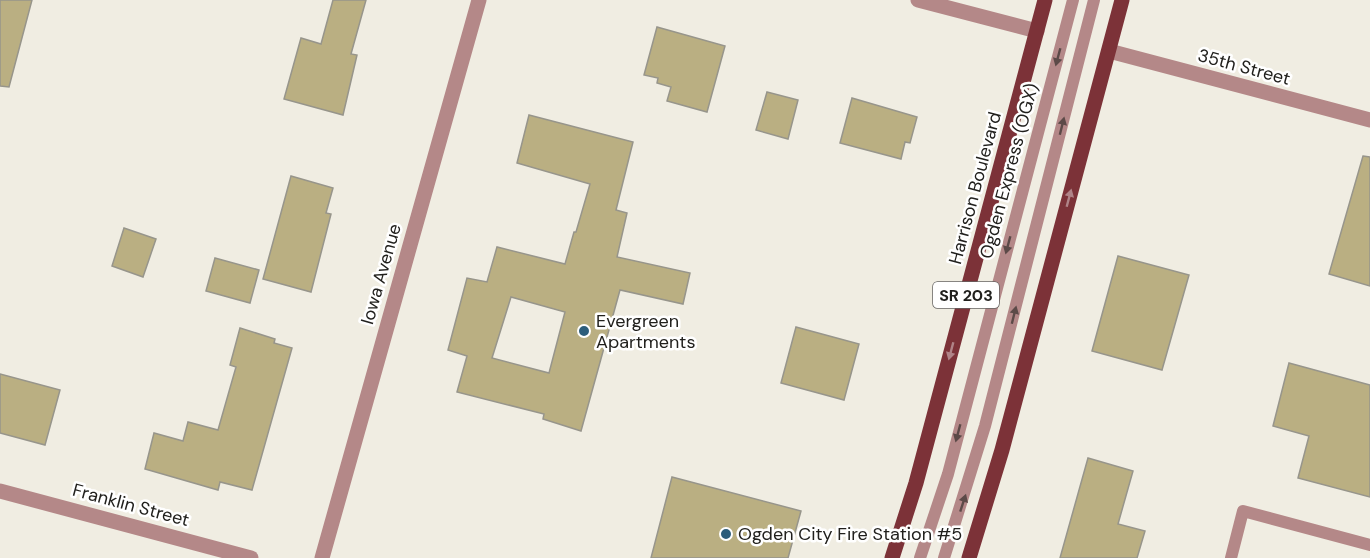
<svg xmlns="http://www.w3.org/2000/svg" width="1370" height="558" viewBox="0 0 1370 558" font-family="'DM Sans',sans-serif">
  <rect width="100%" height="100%" fill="#f0ede2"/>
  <!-- building -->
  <g fill="#baaf82" stroke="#97958b" stroke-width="1.5" fill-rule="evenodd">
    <path d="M0 0H32L9 87 0 86Z"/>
    <path d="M333 0H366L351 54 357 55 343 115 284 99 301 38 321 44Z"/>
    <path d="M657 27 725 46 707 112 667 101 671 87 657 83 658 78 644 75Z"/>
    <path d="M767 92 798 100 788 139 756 130Z"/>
    <path d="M852 98 917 117 910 143 905 142 901 159 840 143Z"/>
    <path d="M529 115 633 142 616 210 627 213 617 257 690 273 683 304 620 290 581 431 543 419 544 414 457 392 467 356 448 350 467 278 487 282 497 247 565 264 574 232H576L590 184 517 163ZM511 297 565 312 549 373 492 358Z"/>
    <path d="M1363 156 1370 157V286L1329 274Z"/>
    <path d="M291 176 333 188 326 213 331 214 311 292 263 279Z"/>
    <path d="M124 228 156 239 143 277 112 266Z"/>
    <path d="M1118 256 1189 275 1162 370 1092 351Z"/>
    <path d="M215 258 259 270 250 303 206 291Z"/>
    <path d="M796 327 859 344 844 400 781 383Z"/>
    <path d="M240 328 275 339 274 343 292 348 252 490 220 482 218 490 145 469 154 433 183 441 188 422 218 430 236 367 230 365Z"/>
    <path d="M1289 363 1370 385V497L1298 478 1309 436 1273 426Z"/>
    <path d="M0 374 60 390 45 445 0 433Z"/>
    <path d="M1088 458 1133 471 1118 524 1145 531 1137 558H1060Z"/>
    <path d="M672 477 801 511 788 558H651Z"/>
  </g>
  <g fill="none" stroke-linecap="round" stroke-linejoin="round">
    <!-- service -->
    <g stroke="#b48888" stroke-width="12">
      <path d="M920 558 948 474 1073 0"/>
      <path d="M944 558 985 426 1094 0"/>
      <path d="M1231 558 1243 511 1370 545"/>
    </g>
    <!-- minor -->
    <g stroke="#b48888" stroke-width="15">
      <path d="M918 0 1037 31"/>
      <path d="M1109 51 1370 120"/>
      <path d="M0 491 251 558"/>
      <path d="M322 558 479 0"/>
    </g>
    <!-- primary -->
    <g stroke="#7c3238" stroke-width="15">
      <path d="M892 558 916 483 1045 0"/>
      <path d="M969 558 1002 450 1122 0"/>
    </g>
  </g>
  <!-- one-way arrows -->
  <defs><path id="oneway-solid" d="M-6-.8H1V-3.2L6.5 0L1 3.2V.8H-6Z" transform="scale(1.5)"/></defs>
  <g fill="#5c4a48">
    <use href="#oneway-solid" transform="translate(1058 57) rotate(105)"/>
    <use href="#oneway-solid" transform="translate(1062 126) rotate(-76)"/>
    <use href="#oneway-solid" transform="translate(1008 245) rotate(105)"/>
    <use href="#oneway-solid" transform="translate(1014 315) rotate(-76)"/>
    <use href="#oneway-solid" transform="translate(958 433) rotate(105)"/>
    <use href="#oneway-solid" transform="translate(963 503) rotate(-72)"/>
  </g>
  <g fill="#b08488">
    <use href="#oneway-solid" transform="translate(1069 198) rotate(-75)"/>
    <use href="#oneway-solid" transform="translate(951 351) rotate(105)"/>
  </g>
  <!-- markers -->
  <g fill="#2c5d7b" stroke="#fff" stroke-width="2">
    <circle cx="584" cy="331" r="6"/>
    <circle cx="726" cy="534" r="6"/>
  </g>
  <g text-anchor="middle" stroke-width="5" stroke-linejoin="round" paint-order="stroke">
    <!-- shield labels -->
    <rect fill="#fff" stroke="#646361" stroke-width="1.5" x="933" y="282" width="66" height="26" rx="4.5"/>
    <g font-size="16" font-weight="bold" fill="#21201d">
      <text x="966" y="301">SR 203</text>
    </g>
    <!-- street labels -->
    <g font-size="18" fill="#21201d" stroke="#fff">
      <text transform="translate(1244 67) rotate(15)" y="6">35th Street</text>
      <text transform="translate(1009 171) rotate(-75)" y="6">Ogden Express (OGX)</text>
      <text transform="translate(975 188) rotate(-75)" y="6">Harrison Boulevard</text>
      <text transform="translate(381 274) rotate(-74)" y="6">Iowa Avenue</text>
      <text transform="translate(131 505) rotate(15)" y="6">Franklin Street</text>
    </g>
    <!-- poi labels -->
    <g font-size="18" fill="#21201d" stroke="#fff" text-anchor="start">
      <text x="596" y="327">Evergreen<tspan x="596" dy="21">Apartments</tspan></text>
      <text x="738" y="540">Ogden City Fire Station #5</text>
    </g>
  </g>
</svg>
